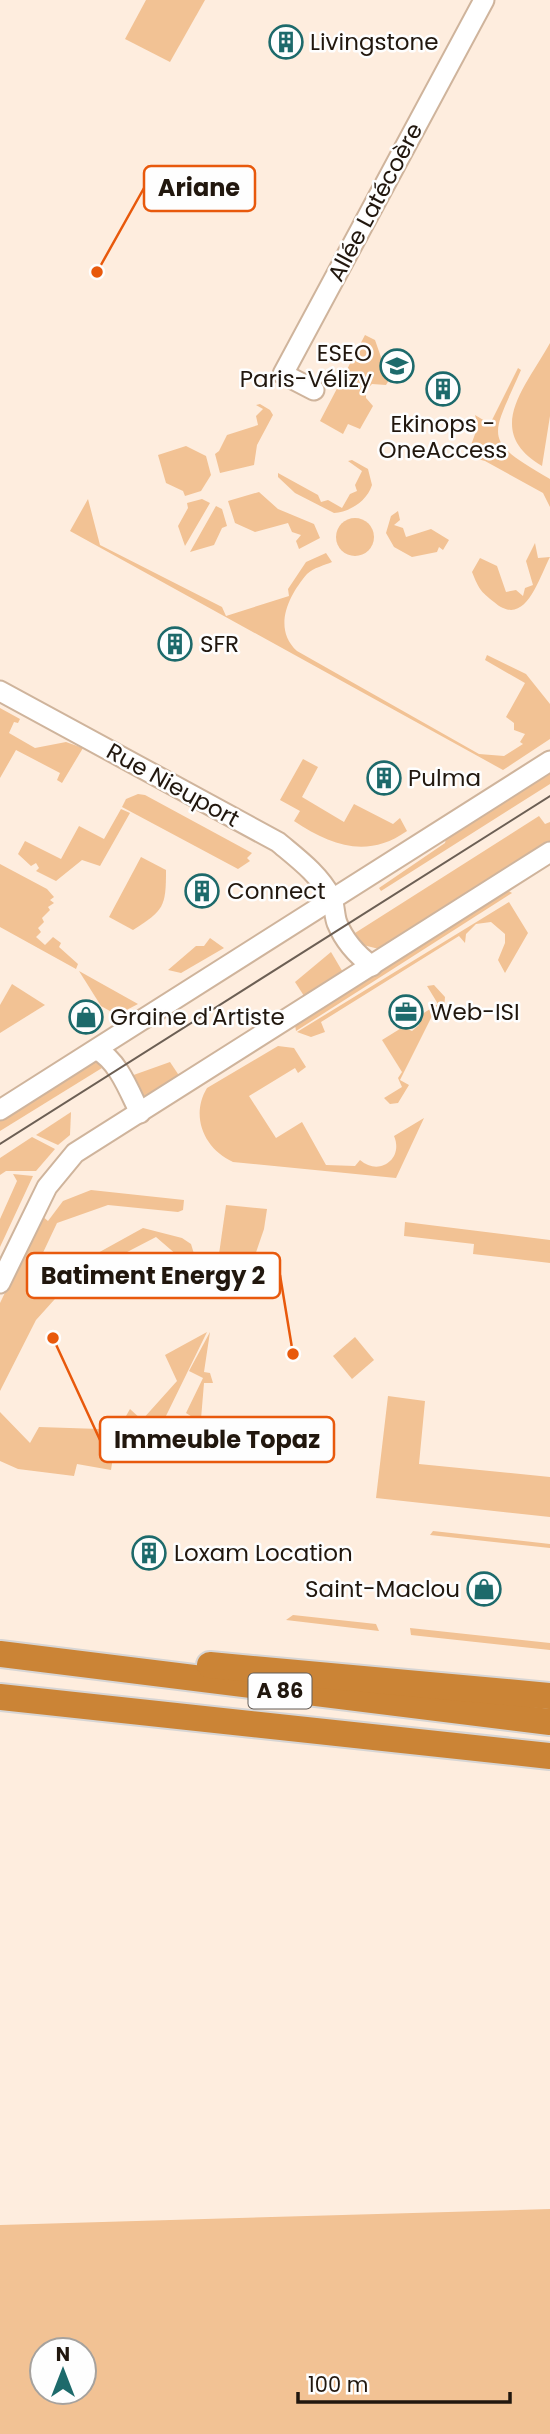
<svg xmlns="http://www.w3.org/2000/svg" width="550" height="2434" viewBox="0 0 550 2434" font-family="Poppins,sans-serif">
  <rect width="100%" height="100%" fill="#feedde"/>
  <!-- green -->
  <g fill="#f2c294" fill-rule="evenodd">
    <path d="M146 0H205L170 62 125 39Z"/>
    <path d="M365 335 375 340 389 380 386 385 372 384 366 390V398L373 406 360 429 348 424 343 434 320 421Z"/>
    <path d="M550 343V416L542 466C483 431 525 388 550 343Z"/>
    <path d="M518 368 521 370C491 439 481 439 550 479V507L543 493 485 461 467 456 478 426 475 415 490 424Z"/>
    <path d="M260 404 270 410 273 415 257 445 254 465 220 473 215 454 219 451 227 435 258 425 256 416 263 409 256 405Z"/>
    <path d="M186 446 206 456 211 475 201 491 185 496 183 491 166 483 158 455Z"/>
    <path d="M352 460 368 469 372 485C367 501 350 512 334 513L295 493 278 477V473L318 495 321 502 328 500 342 508 350 494 357 491 355 485 362 471 348 461Z"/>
    <path d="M259 492 278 509 314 524 320 538 299 549 296 541 301 535 292 532 288 523 255 532 235 523 228 501Z"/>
    <path d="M88 499 100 545 222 607 226 616 289 596 288 589 306 562 326 553 332 562C325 565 313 568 307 574 289 595 272 628 297 651L479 754 504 756 523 744 520 742 525 734 514 730V723L506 717 525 683 485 660 487 655 526 674 550 704V739L503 770 70 531Z"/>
    <path d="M202 499 210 503 185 546 178 526 188 508 187 503Z"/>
    <path d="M216 506 222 509 227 526 222 528 214 545 190 552Z"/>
    <path d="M398 511 400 520 394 525 403 528 406 537 431 529 449 540 443 550 439 547 437 552 412 557 394 547 386 533 391 516Z"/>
    <circle cx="355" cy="537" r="19"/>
    <path d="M535 543 538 558 550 557C538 580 525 629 494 602 480 591 479 589 472 572L480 558 497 566 506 592 516 590 523 596 525 588 533 585 526 561Z"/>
    <path d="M0 708 20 719 18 723 14 722 9 733 35 748 66 742 83 748 62 783 57 780 60 773 16 750 0 778Z"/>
    <path d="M303 759 318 767 302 797 344 822 354 804 393 824 400 818 407 831C367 859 332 846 294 821L300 811 280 800Z"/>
    <path d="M550 769V784L381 891 379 888 445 843 447 834Z"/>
    <path d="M138 794 145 795 252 853 247 858 250 861 238 869 122 807 126 799Z"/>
    <path d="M121 809 130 813 100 866 82 860 56 881 36 871 39 868 36 863 31 866 18 854 25 841 61 859 79 826 104 839Z"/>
    <path d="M539 816 545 824 550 822V844L379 949 363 945 355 933Z"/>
    <path d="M141 857 166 870C166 907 164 910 133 930L109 917Z"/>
    <path d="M0 864 47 889 54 897 50 900 54 903 48 907 50 910 42 918 44 922 38 928 41 932 36 937 45 945 53 937 61 943 59 947 78 964 76 969 0 927Z"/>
    <path d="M507 890 512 893 296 1031 295 1025Z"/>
    <path d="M509 902 528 933 505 973 498 960 505 943V934L491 922 476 924 466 934 465 943 459 936 321 1022 325 1032 311 1037 297 1032Z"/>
    <path d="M210 938 224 948 181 973 168 970 196 946H204Z"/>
    <path d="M331 952 344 974 306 999 295 982Z"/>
    <path d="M79 971 138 1004 117 1015 101 1006Z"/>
    <path d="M12 984 45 1005 0 1033V1005Z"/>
    <path d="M434 985 445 997 444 1009 437 1006 400 1080 409 1085 398 1103 390 1104 384 1098 402 1087 398 1078 402 1072 382 1040 403 1027 412 1031 419 1025V1016L438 1004 427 986Z"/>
    <path d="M278 1046 294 1048 306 1067 298 1073 295 1068 249 1096 276 1138 302 1122 326 1165 355 1166 360 1160C379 1177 404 1159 394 1136L424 1118 396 1178 233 1162C204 1149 190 1116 207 1088Z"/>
    <path d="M170 1062 180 1077 144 1099 128 1077Z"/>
    <path d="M89 1063H98L102 1068 0 1131V1118Z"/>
    <path d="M71 1112 70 1135 58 1145 36 1135Z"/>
    <path d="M32 1137 55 1149 36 1171H6L0 1175V1158Z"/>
    <path d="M13 1174 33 1176 0 1247V1219L17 1181Z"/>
    <path d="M91 1190 184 1200 183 1210 178 1212 108 1205 57 1223 40 1259 56 1282 67 1270 143 1228 182 1238 191 1244 195 1257 192 1268 156 1237 81 1276 63 1290 36 1320 0 1391V1303L42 1216 48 1221 63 1201Z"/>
    <path d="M226 1205 267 1209 264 1229 252 1264 218 1261Z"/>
    <path d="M405 1222 550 1240V1263L473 1254 474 1244 404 1236Z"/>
    <path d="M207 1332 144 1461 113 1457 111 1470 77 1464 74 1476 18 1469 0 1461V1412L30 1443 39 1427 100 1429 104 1421 122 1423 130 1409 142 1420 177 1381 165 1355Z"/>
    <path d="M210 1332 204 1372 210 1373 213 1383H204L199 1443 187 1441 197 1420 186 1413 203 1378 189 1371Z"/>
    <path d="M355 1337 374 1360 352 1379 333 1356Z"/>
    <path d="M388 1396 425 1401 419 1464 550 1477V1517L376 1498Z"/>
    <path d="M433 1531 550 1544V1548L430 1535Z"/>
    <path d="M293 1615 376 1624 379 1631 286 1620Z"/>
    <path d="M410 1628 550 1643V1650L411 1635Z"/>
    <path d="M550 2209V2434H0V2225ZM42 2350H84V2392H42Z"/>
  </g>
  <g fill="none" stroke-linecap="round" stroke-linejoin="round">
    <defs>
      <g id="secondary">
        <path d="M314 390 283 374 484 0"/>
        <path d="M0 691 278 842C297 858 319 874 331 897 335 905 334 915 337 923 344 940 357 955 372 966"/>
        <path d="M97 1050C118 1060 130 1093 140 1113"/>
        <path d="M0 1110 550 761"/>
        <path d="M0 1283 47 1187 75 1153 550 852"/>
      </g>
      <g id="highway">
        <path d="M0 1654 550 1722"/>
        <path d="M210 1665 550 1696"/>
        <path d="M0 1697 550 1756"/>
      </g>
    </defs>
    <!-- secondary casing -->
    <use href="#secondary" stroke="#cfb49c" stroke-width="23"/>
    <!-- highway casing -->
    <use href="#highway" stroke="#d7d5d4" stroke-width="30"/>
    <!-- secondary -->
    <use href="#secondary" stroke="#fff" stroke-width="19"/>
    <!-- highway -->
    <use href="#highway" stroke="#cb8436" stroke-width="26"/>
    <!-- tram -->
    <path stroke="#6c5f54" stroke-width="2" d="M0 1144 550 796"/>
  </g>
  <!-- icons -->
  <defs>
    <symbol id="building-ring" viewBox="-11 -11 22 22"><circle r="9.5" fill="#fefefe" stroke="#1d6a6b" stroke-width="1.5"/><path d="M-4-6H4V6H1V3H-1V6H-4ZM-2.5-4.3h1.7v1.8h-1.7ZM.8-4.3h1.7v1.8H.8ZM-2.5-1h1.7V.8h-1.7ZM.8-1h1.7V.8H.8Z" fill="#1d6a6b"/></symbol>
    <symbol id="university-ring" viewBox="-11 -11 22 22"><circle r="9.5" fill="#fefefe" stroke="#1d6a6b" stroke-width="1.5"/><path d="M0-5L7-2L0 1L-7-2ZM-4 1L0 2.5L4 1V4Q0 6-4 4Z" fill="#1d6a6b"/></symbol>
    <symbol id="office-ring" viewBox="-11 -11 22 22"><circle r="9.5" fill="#fefefe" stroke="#1d6a6b" stroke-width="1.5"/><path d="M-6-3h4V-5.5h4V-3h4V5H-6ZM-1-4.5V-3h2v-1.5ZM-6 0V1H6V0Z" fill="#1d6a6b"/></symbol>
    <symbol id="shop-ring" viewBox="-11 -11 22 22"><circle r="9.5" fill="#fefefe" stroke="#1d6a6b" stroke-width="1.5"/><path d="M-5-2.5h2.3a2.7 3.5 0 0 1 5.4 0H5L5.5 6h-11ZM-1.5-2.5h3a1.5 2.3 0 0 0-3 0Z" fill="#1d6a6b"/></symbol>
  </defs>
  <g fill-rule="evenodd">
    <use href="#building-ring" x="267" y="23" width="38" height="38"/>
    <use href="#university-ring" x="378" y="347" width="38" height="38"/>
    <use href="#building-ring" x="424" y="370" width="38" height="38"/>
    <use href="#building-ring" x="156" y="625" width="38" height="38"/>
    <use href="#building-ring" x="365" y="759" width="38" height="38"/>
    <use href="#building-ring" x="183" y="872" width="38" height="38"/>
    <use href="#office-ring" x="387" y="993" width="38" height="38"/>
    <use href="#shop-ring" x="67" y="998" width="38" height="38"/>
    <use href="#building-ring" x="130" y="1534" width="38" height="38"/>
    <use href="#shop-ring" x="465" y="1570" width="38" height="38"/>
  </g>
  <g text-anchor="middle" stroke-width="5" stroke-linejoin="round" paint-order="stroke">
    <!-- shield labels -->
    <rect fill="#fefefe" stroke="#635c56" stroke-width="2" x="248.5" y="1673.5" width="63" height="35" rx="5"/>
    <g font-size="21" font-weight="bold" fill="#21170e">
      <text x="280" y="1698">A 86</text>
    </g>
    <!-- poi labels -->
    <g font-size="23" fill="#21170e" stroke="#fefefe" text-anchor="start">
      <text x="310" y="50">Livingstone</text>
      <text x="372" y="361" text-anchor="end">ESEO<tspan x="372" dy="26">Paris-Vélizy</tspan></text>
      <text x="443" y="432" text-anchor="middle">Ekinops -<tspan x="443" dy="26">OneAccess</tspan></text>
      <text x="200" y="652">SFR</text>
      <text x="408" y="786">Pulma</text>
      <text x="227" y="899">Connect</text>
      <text x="430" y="1020">Web-ISI</text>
      <text x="110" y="1025">Graine d'Artiste</text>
      <text x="174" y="1561">Loxam Location</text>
      <text x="460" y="1597" text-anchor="end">Saint-Maclou</text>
    </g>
    <!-- street labels -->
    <g font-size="23" fill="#21170e" stroke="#fefefe">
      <text transform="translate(375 202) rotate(-62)" y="8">Allée Latécoère</text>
      <text transform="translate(173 785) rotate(29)" y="8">Rue Nieuport</text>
    </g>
  </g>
  <!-- callouts -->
  <path fill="none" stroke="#e8590c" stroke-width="2.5" d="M97 272L144 188M293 1354L280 1275M53 1338L100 1440"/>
  <g fill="#e8590c" stroke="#fefefe" stroke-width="2.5">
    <circle cx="97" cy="272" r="7"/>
    <circle cx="293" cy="1354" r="7"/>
    <circle cx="53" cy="1338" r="7"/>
  </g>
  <g fill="#fefefe" stroke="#e8590c" stroke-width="2.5">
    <rect x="144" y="166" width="111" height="45" rx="7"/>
    <rect x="27" y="1253" width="253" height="45" rx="7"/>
    <rect x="100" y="1417" width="234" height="45" rx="7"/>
  </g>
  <g font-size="24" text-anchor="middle" font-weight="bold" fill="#21170e">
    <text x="199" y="196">Ariane</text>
    <text x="153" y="1284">Batiment Energy 2</text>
    <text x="217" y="1448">Immeuble Topaz</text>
  </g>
  <!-- north arrow -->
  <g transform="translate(63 2371)"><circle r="33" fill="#fefefe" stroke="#a6a29e" stroke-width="2"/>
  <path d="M0-5L12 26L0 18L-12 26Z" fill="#1d6a6b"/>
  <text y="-10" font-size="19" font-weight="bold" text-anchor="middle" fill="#21170e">N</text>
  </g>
  <!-- scale -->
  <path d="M298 2392v10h212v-10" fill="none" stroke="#21170e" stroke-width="3.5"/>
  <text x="308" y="2392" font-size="21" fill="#21170e" stroke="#fefefe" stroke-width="5" paint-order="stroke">100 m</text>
</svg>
